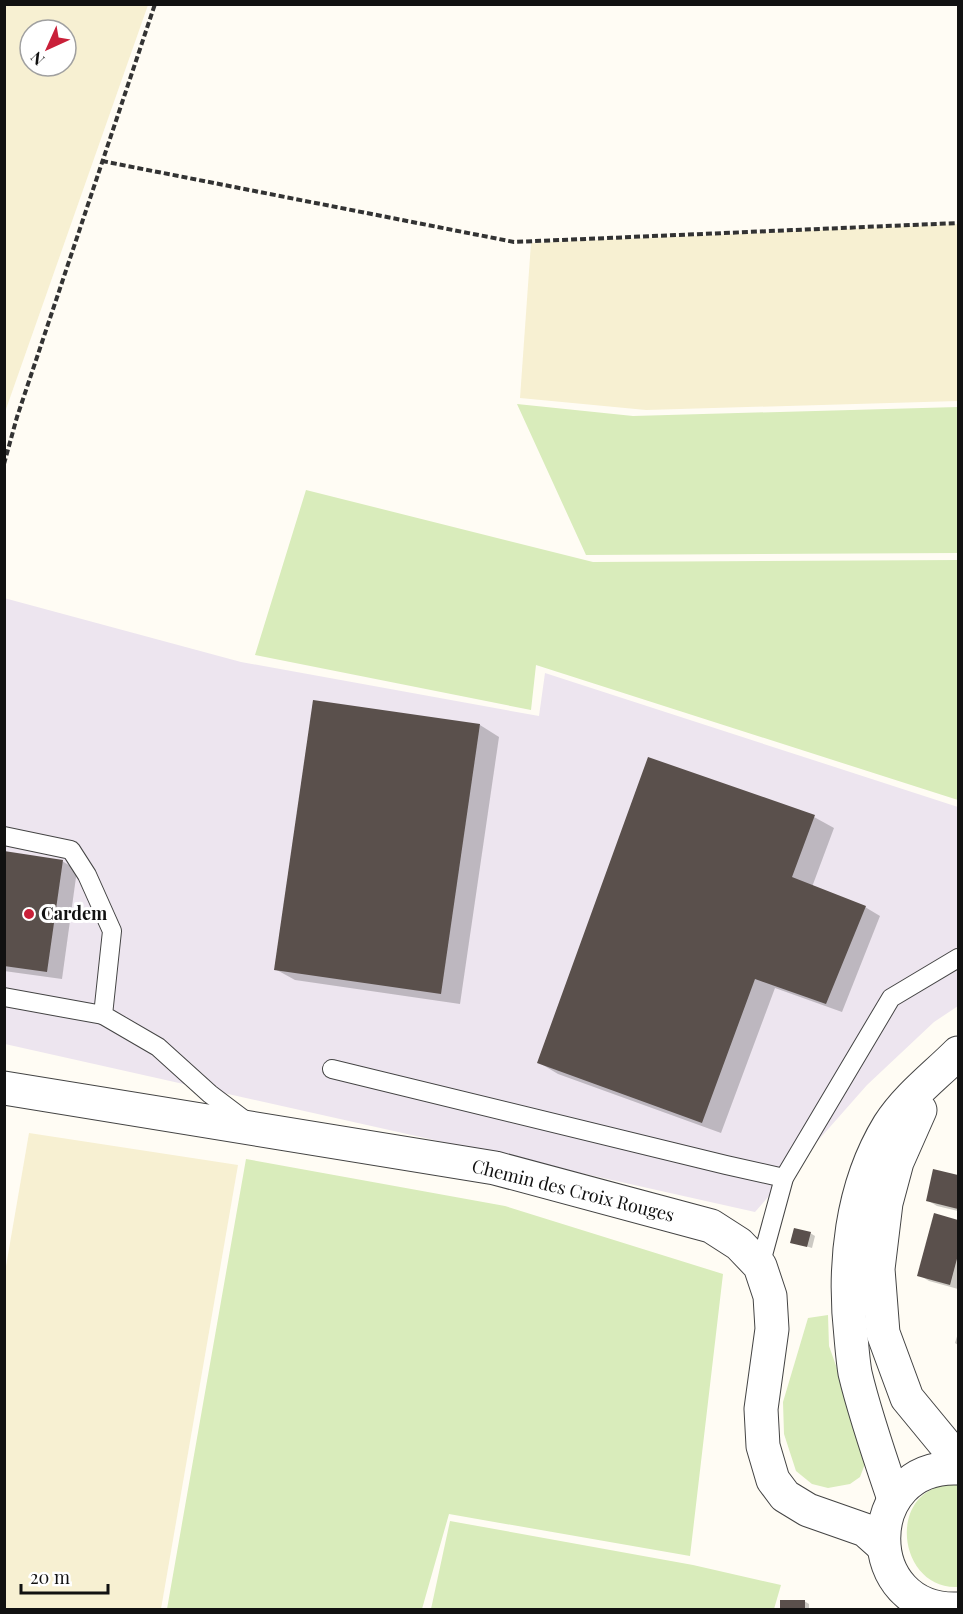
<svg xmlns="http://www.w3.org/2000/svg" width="963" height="1614" viewBox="0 0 963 1614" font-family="'Playfair Display',serif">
  <rect width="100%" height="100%" fill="#fffcf4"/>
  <!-- industrial -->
  <path fill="#ede5ef" d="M4 598 241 662 539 716 545 673 958 807V1006L934 1022 867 1085 755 1212 5 1044Z"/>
  <!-- farmland -->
  <g fill="#f7f0d2" fill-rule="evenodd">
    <path d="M5 4 148 5 5 412 4 5ZM30 30H66V66H30Z"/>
    <path d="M958 224V401L646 410 520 398 531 243Z"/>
    <path d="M29 1133 238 1165 161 1609H5V1272Z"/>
  </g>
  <!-- green -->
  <g fill="#d9ecbb">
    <path d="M517 404 633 416 958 407V553L586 555Z"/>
    <path d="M306 490 593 562 958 560V800L536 665 531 710 255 655Z"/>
    <path d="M246 1159 505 1206 723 1274 690 1556 449 1514 422 1609H167Z"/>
    <path d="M828 1315 829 1346 861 1436 865 1464 860 1477 850 1484 828 1488 812 1484 796 1471 784 1434 783 1402 808 1318Z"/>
    <path d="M958 1483V1587C902 1590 886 1502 940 1486 946 1485 953 1484 958 1483Z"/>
    <path d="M450 1521 693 1565 781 1585 774 1609H431Z"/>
  </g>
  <!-- shadow -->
  <g fill="#0003">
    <path d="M480 725 499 737 460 1004 295 980 275 969Z"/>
    <path d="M649 759 814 817 834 828 812 887 865 907 880 916 842 1012 775 988 721 1133 558 1074 538 1062Z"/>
    <path d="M4 853 62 861 77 870 62 979 4 971Z"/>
    <path d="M934 1171 958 1177V1211L937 1206 927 1200Z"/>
    <path d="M935 1215 958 1221V1289L929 1281 919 1275Z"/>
    <path d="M810 1233 815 1236 812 1248 792 1242Z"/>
    <path d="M958 1333V1345L955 1343Z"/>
    <path d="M804 1601 809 1604V1610H781Z"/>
  </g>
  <!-- building -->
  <g fill="#5a504c">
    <path d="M313 700 480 724 441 994 274 970Z"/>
    <path d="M648 757 815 815 792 877 866 906 826 1004 755 979 702 1123 537 1063Z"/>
    <path d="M4 851 63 860 47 972 4 966Z"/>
    <path d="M933 1169 958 1175V1209L926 1201Z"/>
    <path d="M934 1213 958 1220V1255L950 1285 917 1276Z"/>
    <path d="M794 1228 811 1232 807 1247 790 1243Z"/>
    <rect x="780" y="1600" width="25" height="10"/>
  </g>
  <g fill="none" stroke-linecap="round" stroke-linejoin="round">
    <defs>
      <g id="service">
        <path d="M4 836 71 850 87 875 112 931 103 1015 158 1047 210 1094 247 1122"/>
        <path d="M4 997 103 1015"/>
        <path d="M332 1069 726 1165 784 1178"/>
        <path d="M760 1266 784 1178 891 998 958 958"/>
      </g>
      <path id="minor" d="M4 1088 495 1168 711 1226 739 1244 760 1266 770 1296 772 1329 761 1409 763 1446 773 1480 785 1496 808 1510 865 1530 883 1546"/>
      <g id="tertiary">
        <path d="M920 1110 897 1162 886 1203 878 1269 883 1333 907 1398 958 1460"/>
        <path d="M958 1468C859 1464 859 1613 958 1609"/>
        <path d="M894 1499C880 1458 865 1415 855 1373 853 1361 852 1348 851 1337 843 1265 851 1187 889 1125 907 1097 935 1076 958 1053"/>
      </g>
    </defs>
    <!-- service casing -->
    <use href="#service" stroke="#444" stroke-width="20"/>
    <!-- minor casing -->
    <use href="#minor" stroke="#444" stroke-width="35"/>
    <!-- tertiary casing -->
    <use href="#tertiary" stroke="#444" stroke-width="35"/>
    <!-- path -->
    <g stroke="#333" stroke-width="4" stroke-dasharray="6 3" stroke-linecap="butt">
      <path d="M102 161 514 242 958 223"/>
      <path d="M4 464 17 417 155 4"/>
    </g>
    <!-- service -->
    <use href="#service" stroke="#fff" stroke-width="18"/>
    <!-- minor -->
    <use href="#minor" stroke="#fff" stroke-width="33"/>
    <!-- tertiary -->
    <use href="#tertiary" stroke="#fff" stroke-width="33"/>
  </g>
  <!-- markers -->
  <circle fill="#c92039" stroke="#fff" stroke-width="2" cx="29" cy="914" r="6"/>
  <g text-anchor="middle" stroke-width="6" stroke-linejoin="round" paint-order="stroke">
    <!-- poi labels -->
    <g font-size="18" font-weight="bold" fill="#111" stroke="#fff" text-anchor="start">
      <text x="41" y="920">Cardem</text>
    </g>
    <!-- street labels -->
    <g font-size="18" fill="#111" stroke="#fff">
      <text transform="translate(573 1191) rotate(14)" y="6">Chemin des Croix Rouges</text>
    </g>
  </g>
  <!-- border -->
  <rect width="963" height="1614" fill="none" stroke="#111111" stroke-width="12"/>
  <!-- north arrow -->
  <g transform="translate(48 48) rotate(225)"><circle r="28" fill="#ffffff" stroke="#a0a0a0" stroke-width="1.5"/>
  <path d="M0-4.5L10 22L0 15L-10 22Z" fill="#c92039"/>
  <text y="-9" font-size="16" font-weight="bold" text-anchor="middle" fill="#111111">N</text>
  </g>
  <!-- scale -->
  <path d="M21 1584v9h87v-9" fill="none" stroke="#111111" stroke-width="3"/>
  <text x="30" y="1584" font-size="18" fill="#111111" stroke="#ffffff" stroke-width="4.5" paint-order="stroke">20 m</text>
</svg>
